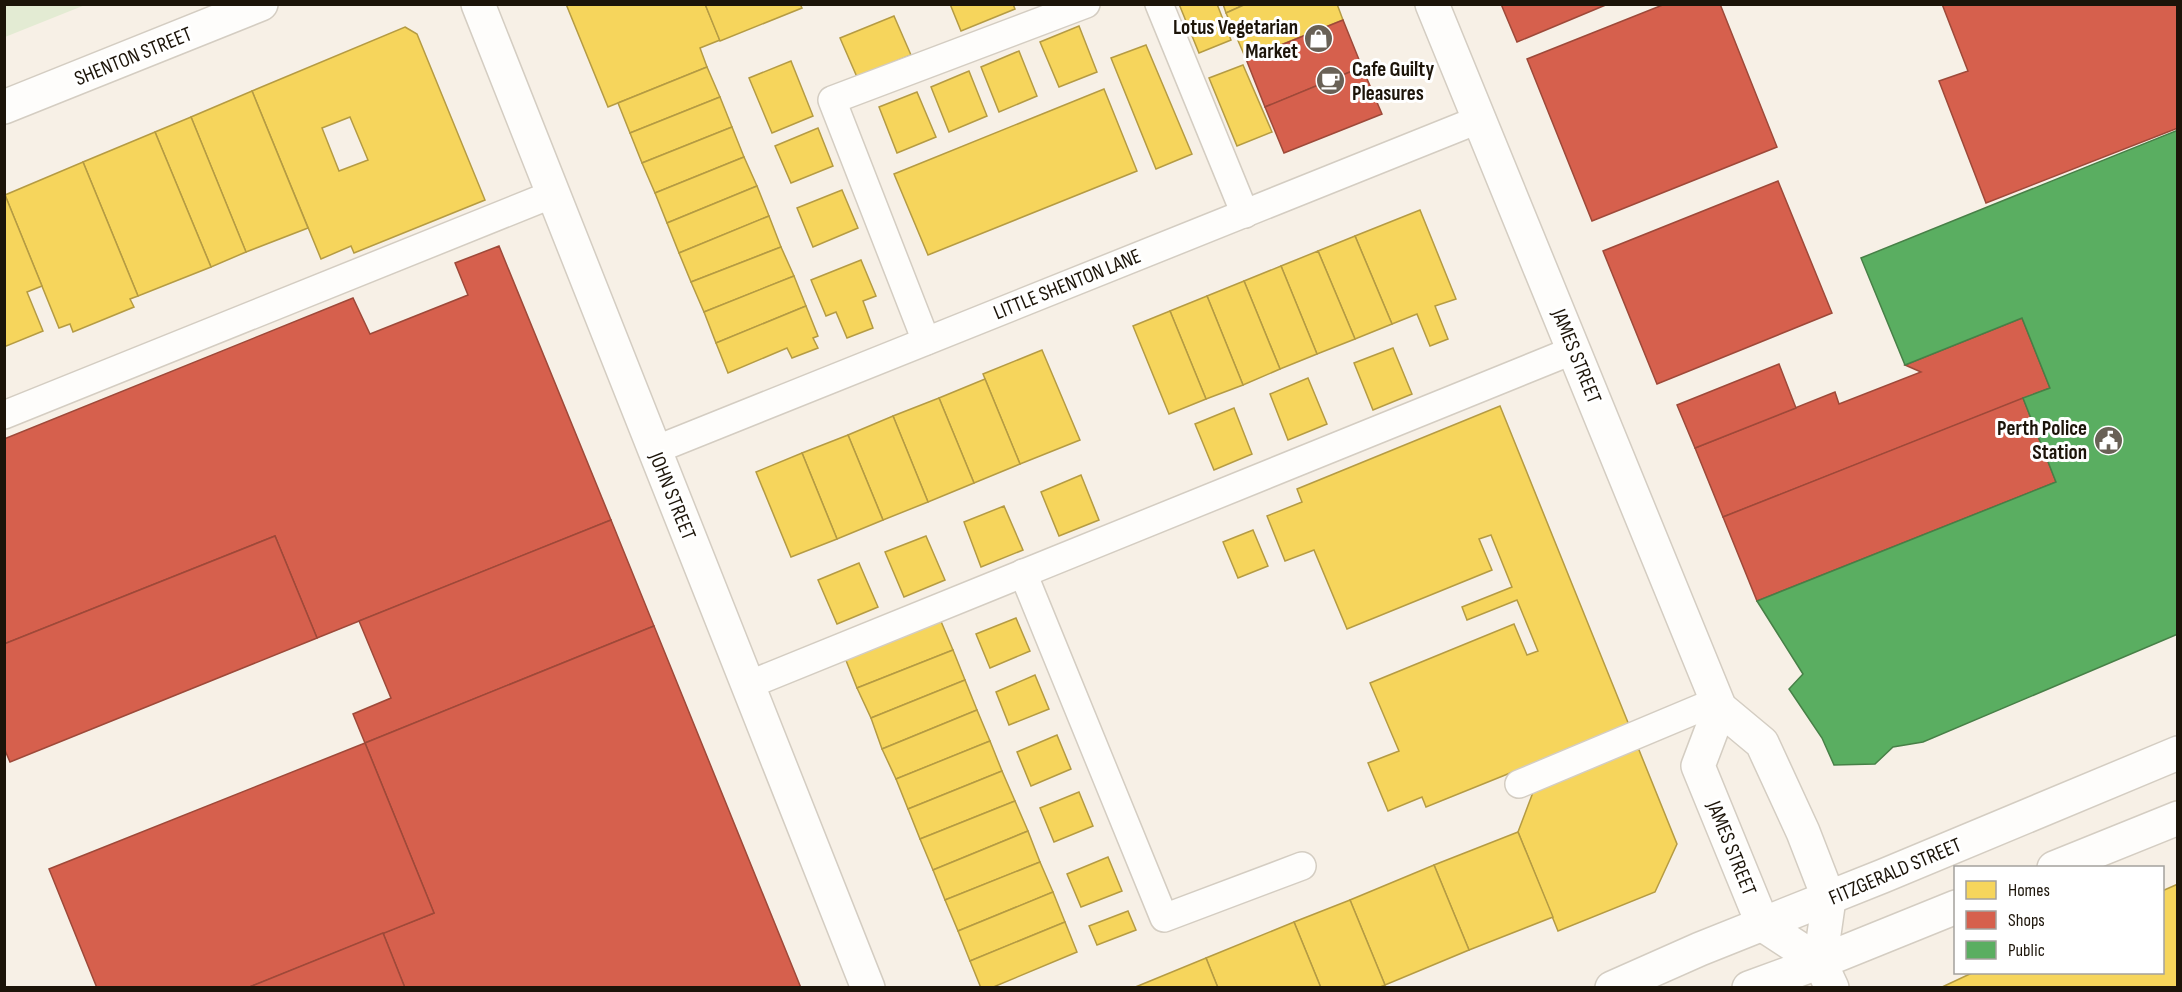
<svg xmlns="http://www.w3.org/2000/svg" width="2182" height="992" viewBox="0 0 2182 992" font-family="'Sofia Sans Condensed',sans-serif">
  <rect width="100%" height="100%" fill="#f7f0e6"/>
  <!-- green -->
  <path fill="#e3ebd3" d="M5 4H85V5L5 37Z"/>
  <!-- homes -->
  <g fill="#f6d55c" stroke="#b59b43" stroke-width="1.5" fill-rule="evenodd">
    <path d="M566 4H705L720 40 700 48 707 67 608 107Z"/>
    <path d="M705 4H800L802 8 720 41Z"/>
    <path d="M950 4H1013L1015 9 961 31Z"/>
    <path d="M1179 4H1217L1231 40 1199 53Z"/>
    <path d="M1223 4H1246L1226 13Z"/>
    <path d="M1246 4H1337L1343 20 1246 59 1226 13Z"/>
    <path d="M894 16 911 55 857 77 840 38Z"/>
    <path d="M1079 26 1097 72 1059 87 1040 42Z"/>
    <path d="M405 27 417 34 485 200 354 253 351 246 321 259 252 91ZM350 117 368 160 339 171 322 128Z"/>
    <path d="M1146 45 1192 154 1156 169 1111 58Z"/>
    <path d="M1019 51 1037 96 999 112 981 67Z"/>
    <path d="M791 61 813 116 772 133 749 78Z"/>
    <path d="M1243 65 1272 132 1237 146 1209 78Z"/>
    <path d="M707 67 720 97 630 133 618 103Z"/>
    <path d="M969 71 987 116 949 132 931 87Z"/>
    <path d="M1104 89 1137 171 928 255 894 174Z"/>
    <path d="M252 91 308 228 246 252 191 117Z"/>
    <path d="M917 92 936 137 897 153 879 107Z"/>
    <path d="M720 97 732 127 642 163 630 133Z"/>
    <path d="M191 117 246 252 211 267 155 132Z"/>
    <path d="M732 127 744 157 655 193 642 163Z"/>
    <path d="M818 128 833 166 791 183 775 146Z"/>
    <path d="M155 132 211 267 138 296 83 162Z"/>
    <path d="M744 157 757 186 667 223 655 193Z"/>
    <path d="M83 162 138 296 130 299 134 307 73 332 70 324 59 328 5 195Z"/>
    <path d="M757 186 769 216 679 253 667 223Z"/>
    <path d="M842 190 858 228 813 247 797 208Z"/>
    <path d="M5 195 42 286 27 292 43 331 4 347Z"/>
    <path d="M1420 210 1456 299 1435 306 1448 339 1430 346 1417 314 1392 324 1355 236Z"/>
    <path d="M769 216 781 247 691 282 679 253Z"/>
    <path d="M1355 236 1392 324 1355 339 1318 251Z"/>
    <path d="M781 247 794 276 704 312 691 282Z"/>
    <path d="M1318 251 1355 339 1317 354 1281 266Z"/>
    <path d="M861 260 876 296 863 301 873 328 847 338 836 312 826 316 811 280Z"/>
    <path d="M1281 266 1317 354 1280 369 1244 281Z"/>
    <path d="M794 276 806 306 716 343 704 312Z"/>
    <path d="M1244 281 1280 369 1243 385 1207 296Z"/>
    <path d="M1207 296 1243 385 1206 399 1170 311Z"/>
    <path d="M806 306 818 336 813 338 818 348 792 358 787 348 728 373 716 343Z"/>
    <path d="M1170 311 1206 399 1169 414 1133 326Z"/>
    <path d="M1393 348 1412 394 1373 410 1354 363Z"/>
    <path d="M1042 350 1080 440 1020 464 983 374Z"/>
    <path d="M1308 378 1327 424 1288 440 1270 394Z"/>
    <path d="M985 379 1020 464 974 483 939 398Z"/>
    <path d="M939 398 974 483 928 502 893 416Z"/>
    <path d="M1500 406 1629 725 1426 807 1422 797 1388 811 1368 763 1399 751 1370 683 1514 624 1527 655 1538 651 1517 600 1467 620 1462 607 1512 587 1491 535 1479 539 1492 570 1347 629 1314 550 1285 561 1267 516 1302 502 1297 489Z"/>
    <path d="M1234 408 1252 454 1214 470 1195 424Z"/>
    <path d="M893 416 928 502 883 520 848 435Z"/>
    <path d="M848 435 883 520 837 539 802 453Z"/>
    <path d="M802 453 837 539 791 557 756 472Z"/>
    <path d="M1081 475 1099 520 1059 536 1041 492Z"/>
    <path d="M1004 506 1023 550 981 567 964 522Z"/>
    <path d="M1253 530 1268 566 1238 578 1223 542Z"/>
    <path d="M926 536 945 580 904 597 885 552Z"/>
    <path d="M859 563 878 607 837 624 818 580Z"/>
    <path d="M1016 618 1030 651 990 668 976 634Z"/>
    <path d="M940 619 953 650 857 688 845 658Z"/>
    <path d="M953 650 965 680 871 718 857 688Z"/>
    <path d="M1035 675 1049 709 1009 725 996 692Z"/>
    <path d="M965 680 977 710 882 749 871 718Z"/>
    <path d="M977 710 990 741 896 779 882 749Z"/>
    <path d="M1057 735 1071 769 1031 786 1017 752Z"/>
    <path d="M990 741 1002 771 908 809 896 779Z"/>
    <path d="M1637 745 1677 844 1655 892 1558 931 1518 832 1535 787Z"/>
    <path d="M1002 771 1015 801 920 839 908 809Z"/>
    <path d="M1079 792 1093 826 1054 842 1040 808Z"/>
    <path d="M1015 801 1028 831 933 870 920 839Z"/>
    <path d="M1028 831 1040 862 945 900 933 870Z"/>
    <path d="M1518 832 1553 917 1469 950 1434 865Z"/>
    <path d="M1108 857 1122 891 1081 907 1067 874Z"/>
    <path d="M1040 862 1053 892 958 931 945 900Z"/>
    <path d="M1434 865 1469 950 1385 985 1350 900Z"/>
    <path d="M2178 884V988H1940L1974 972H2162V891Z"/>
    <path d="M1053 892 1065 922 970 961 958 931Z"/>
    <path d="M1350 900 1385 985 1378 988H1321L1294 922Z"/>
    <path d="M1128 911 1136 930 1097 945 1089 926Z"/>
    <path d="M1065 922 1077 952 991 988H981L970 961Z"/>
    <path d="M1294 922 1321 988H1218L1206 958Z"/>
    <path d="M1206 958 1218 988H1133Z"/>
  </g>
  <!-- shops -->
  <g fill="#d6604d" stroke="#9e4939" stroke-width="1.5">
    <path d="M1501 4H1608L1517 42Z"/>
    <path d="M1665 4H1720L1777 147 1592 221 1527 59Z"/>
    <path d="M1942 4H2178V128L1986 203 1939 81 1968 71Z"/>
    <path d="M1343 20 1362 67 1265 107 1246 59Z"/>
    <path d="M1362 67 1382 114 1284 153 1265 107Z"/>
    <path d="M1778 181 1832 313 1657 384 1603 251Z"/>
    <path d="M499 246 611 520 317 638 275 536 4 644V439L353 298 370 334 468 295 455 263Z"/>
    <path d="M2022 318 2050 388 1723 517 1695 448 1835 392 1839 404 1921 372 1905 365Z"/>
    <path d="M1779 364 1796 408 1695 448 1677 405Z"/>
    <path d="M2023 398 2056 482 1757 601 1723 517Z"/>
    <path d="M611 520 654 626 365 743 353 714 391 698 359 621Z"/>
    <path d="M275 536 317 638 10 762 4 748V644Z"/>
    <path d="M654 626 801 988H405L383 933 434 913 365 743Z"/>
    <path d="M365 743 434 913 247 988H97L49 869Z"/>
    <path d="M383 933 405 988H247Z"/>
  </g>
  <!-- public -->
  <path fill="#5aae61" stroke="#478047" stroke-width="1.5" d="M2178 130V634L1923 742 1893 747 1875 764 1834 765 1822 738 1789 689 1803 674 1757 601 2056 482 2023 398 2050 388 2022 318 1905 365 1861 258Z"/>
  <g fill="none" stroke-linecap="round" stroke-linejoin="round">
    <defs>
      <g id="lane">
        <path d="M1159 4 1245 214"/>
        <path d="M926 341 832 100 1086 4"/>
        <path d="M4 415 553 194"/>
        <path d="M655 450 1480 119"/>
        <path d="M1023 573 1164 918 1302 866"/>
        <path d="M748 685 1574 350"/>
        <path d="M1519 784 1717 701"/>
      </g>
      <g id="street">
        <path d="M478 4 868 988"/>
        <path d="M4 107 261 4"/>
      </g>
      <g id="secondary">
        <path d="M1432 4 1717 701 1720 708 1762 743 1803 832 1829 899 1820 962 1832 988"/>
        <path d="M1720 708 1698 766 1763 925 1820 962"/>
      </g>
      <g id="primary">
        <path d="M2054 868 2178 818"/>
        <path d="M1612 988 1700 949 1883 876 2178 753"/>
        <path d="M1749 988 1820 962 1956 907"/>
      </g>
    </defs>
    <!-- lane casing -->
    <use href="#lane" stroke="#d4cdc2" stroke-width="30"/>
    <!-- street casing -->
    <use href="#street" stroke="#d4cdc2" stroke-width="36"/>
    <!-- secondary casing -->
    <use href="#secondary" stroke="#d4cdc2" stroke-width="36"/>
    <!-- primary casing -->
    <use href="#primary" stroke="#d4cdc2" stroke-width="36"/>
    <!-- lane -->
    <use href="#lane" stroke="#fefdfb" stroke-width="27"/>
    <!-- street -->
    <use href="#street" stroke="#fefdfb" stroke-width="33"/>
    <!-- secondary -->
    <use href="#secondary" stroke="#fefdfb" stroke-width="33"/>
    <!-- primary -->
    <use href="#primary" stroke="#fefdfb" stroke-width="33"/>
  </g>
  <!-- icons -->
  <defs>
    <symbol id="shop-disc" viewBox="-11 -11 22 22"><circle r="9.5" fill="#696156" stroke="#fff"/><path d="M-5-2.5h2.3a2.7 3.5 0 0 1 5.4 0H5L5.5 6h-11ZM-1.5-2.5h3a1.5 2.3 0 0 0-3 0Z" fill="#fff"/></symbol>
    <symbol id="cafe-disc" viewBox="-11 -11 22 22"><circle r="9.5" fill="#696156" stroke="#fff"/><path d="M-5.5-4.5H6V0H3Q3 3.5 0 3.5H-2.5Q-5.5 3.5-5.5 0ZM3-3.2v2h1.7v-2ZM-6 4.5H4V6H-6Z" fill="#fff"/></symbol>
    <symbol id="civic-disc" viewBox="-11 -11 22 22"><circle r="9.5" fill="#696156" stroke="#fff"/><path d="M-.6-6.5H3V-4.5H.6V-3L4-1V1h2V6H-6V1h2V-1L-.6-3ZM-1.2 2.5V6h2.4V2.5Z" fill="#fff"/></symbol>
  </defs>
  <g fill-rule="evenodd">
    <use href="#shop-disc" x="1302" y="22" width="33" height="33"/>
    <use href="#cafe-disc" x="1314" y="64" width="33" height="33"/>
    <use href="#civic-disc" x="2092" y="424" width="33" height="33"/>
  </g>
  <g text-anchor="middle" stroke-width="6" stroke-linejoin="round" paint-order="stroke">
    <!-- poi labels -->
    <g font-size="21" font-weight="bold" fill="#1c1409" stroke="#fff" text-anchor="end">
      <text x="1298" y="34">Lotus Vegetarian<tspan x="1298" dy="24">Market</tspan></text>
      <text x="1352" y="76" text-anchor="start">Cafe Guilty<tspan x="1352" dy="24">Pleasures</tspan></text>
      <text x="2087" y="435">Perth Police<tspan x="2087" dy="24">Station</tspan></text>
    </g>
    <!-- street labels -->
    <g font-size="21" fill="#1c1409" stroke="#fff">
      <text transform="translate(133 56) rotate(-22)" y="7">SHENTON STREET</text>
      <text transform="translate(1067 284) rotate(-22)" y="7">LITTLE SHENTON LANE</text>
      <text transform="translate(1577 356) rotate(68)" y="7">JAMES STREET</text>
      <text transform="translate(673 496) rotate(68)" y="7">JOHN STREET</text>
      <text transform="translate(1732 848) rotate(68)" y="7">JAMES STREET</text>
      <text transform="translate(1895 871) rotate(-23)" y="7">FITZGERALD STREET</text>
    </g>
  </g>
  <!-- border -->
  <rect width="2182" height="992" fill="none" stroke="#1c1409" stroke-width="12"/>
  <!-- legend -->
  <rect x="1954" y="866" width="210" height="108" fill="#ffffff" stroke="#a4a19d" stroke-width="1.5"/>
  <rect x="1966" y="881" width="30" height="18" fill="#f6d55c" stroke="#a4a19d" stroke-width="1.5"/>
  <text x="2008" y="896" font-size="18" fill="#1c1409">Homes</text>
  <rect x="1966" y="911" width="30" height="18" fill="#d6604d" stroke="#a4a19d" stroke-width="1.5"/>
  <text x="2008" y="926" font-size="18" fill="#1c1409">Shops</text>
  <rect x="1966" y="941" width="30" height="18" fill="#5aae61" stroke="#a4a19d" stroke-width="1.5"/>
  <text x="2008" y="956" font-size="18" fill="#1c1409">Public</text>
</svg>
